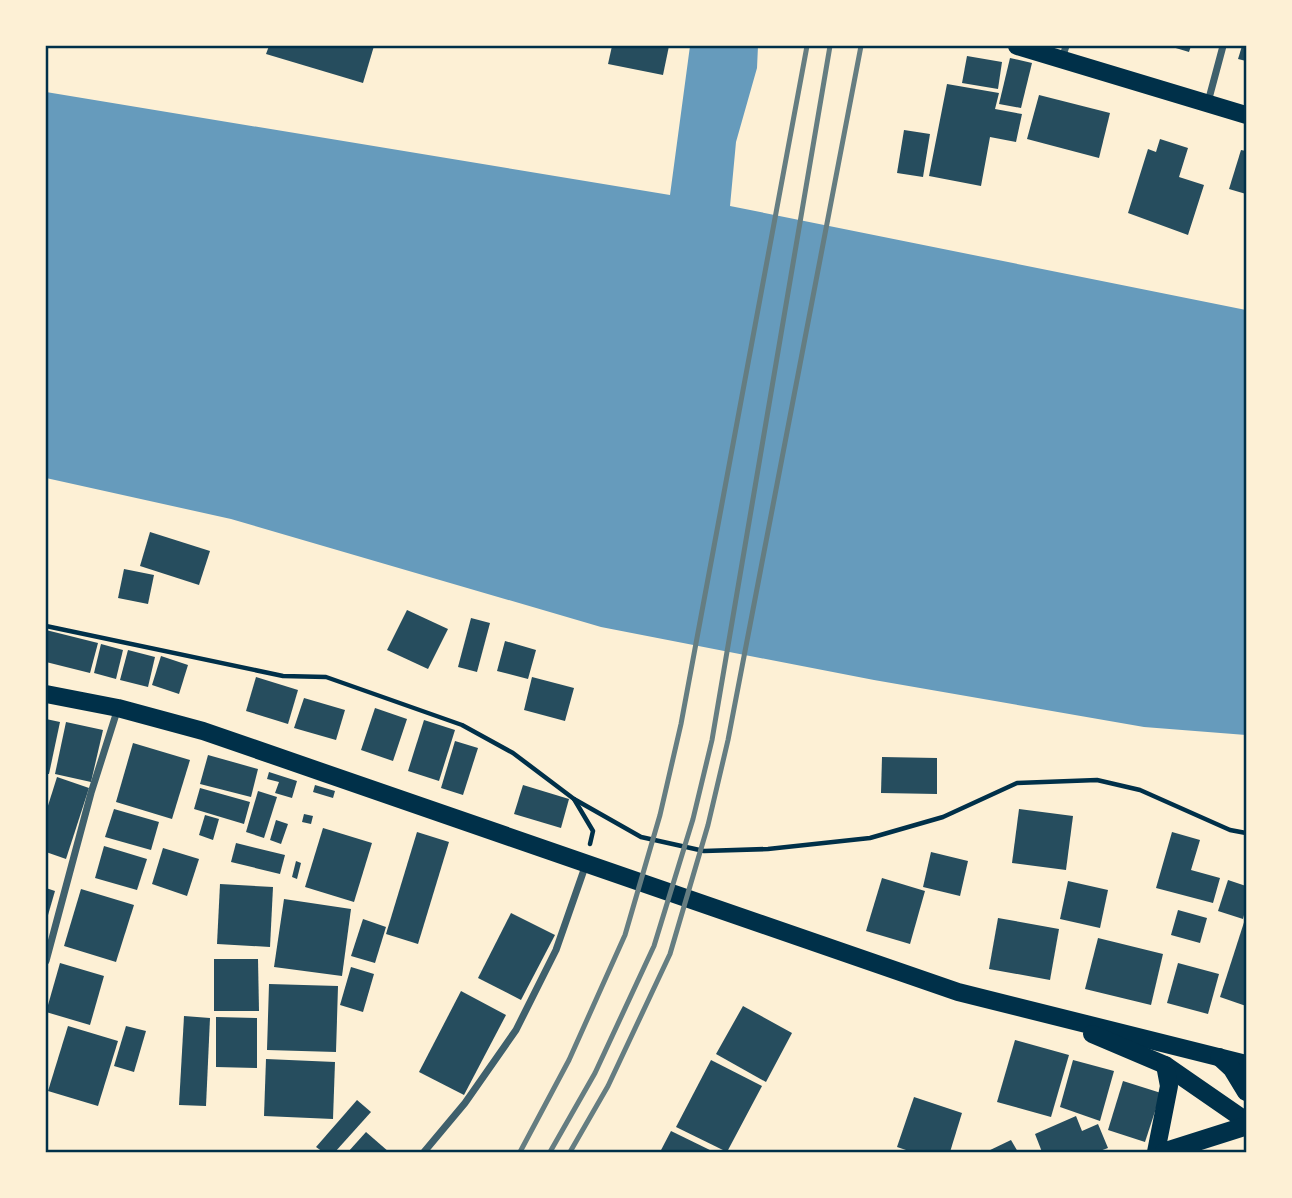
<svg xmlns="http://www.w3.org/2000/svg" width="1292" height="1198" viewBox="0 0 1292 1198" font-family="Rubik,sans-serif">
  <rect width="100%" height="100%" fill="#fdf0d5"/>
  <!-- water -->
  <path fill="#669bbc" d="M690 46H758L757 68 736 142 730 206 1246 310V735L1144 727 874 680 601 627 231 519 46 478V92L670 195Z"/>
  <!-- building -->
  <g fill="#264d5e">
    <path d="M269 46H374L363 83 266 54Z"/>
    <path d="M612 46H669L663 75 608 64Z"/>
    <path d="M1169 46H1191L1189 52Z"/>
    <path d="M1242 46H1246V61L1238 59Z"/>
    <path d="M967 56 1002 62 998 89 962 83Z"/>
    <path d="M1010 58 1032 63 1021 108 999 104Z"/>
    <path d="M947 84 999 93 995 109 1022 114 1016 142 990 137 981 186 929 176Z"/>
    <path d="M1039 95 1110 113 1099 158 1027 139Z"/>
    <path d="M904 130 930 134 923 177 897 173Z"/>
    <path d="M1160 139 1188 148 1179 177 1204 185 1188 235 1128 213 1148 149 1156 152Z"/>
    <path d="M1241 150 1246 151V194L1229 189Z"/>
    <path d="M150 532 210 551 199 585 140 566Z"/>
    <path d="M124 569 154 575 148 604 118 598Z"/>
    <path d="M407 610 448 629 428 669 387 650Z"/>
    <path d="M471 618 490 623 477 672 458 667Z"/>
    <path d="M46 630 98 643 90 673 46 662Z"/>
    <path d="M505 641 536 650 528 679 497 671Z"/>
    <path d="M101 644 123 650 116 679 94 673Z"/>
    <path d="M128 650 155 657 148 687 120 680Z"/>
    <path d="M161 656 188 665 179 694 152 685Z"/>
    <path d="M256 677 298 690 288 724 246 711Z"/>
    <path d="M532 677 574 688 565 721 524 710Z"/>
    <path d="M304 698 345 710 336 740 294 728Z"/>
    <path d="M375 708 407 719 393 761 361 750Z"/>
    <path d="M46 719 60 722 49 774H46Z"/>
    <path d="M424 720 455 730 439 781 408 771Z"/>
    <path d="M66 722 103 730 91 782 55 774Z"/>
    <path d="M455 741 478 748 463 795 441 788Z"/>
    <path d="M133 743 190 760 172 819 116 802Z"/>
    <path d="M208 755 258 769 251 797 200 784Z"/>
    <path d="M882 757 937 758V794L881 793Z"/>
    <path d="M269 772 297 781 292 798 275 793 279 782 267 779Z"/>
    <path d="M57 777 89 788 66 859 46 852V812Z"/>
    <path d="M315 785 335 791 333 798 313 792Z"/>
    <path d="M523 785 569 799 561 828 514 814Z"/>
    <path d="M200 788 250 802 244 824 194 809Z"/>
    <path d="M258 791 277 797 264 838 246 832Z"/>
    <path d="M114 809 159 822 151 850 105 837Z"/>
    <path d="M1019 809 1073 816 1066 870 1012 863Z"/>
    <path d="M304 814 313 816 311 824 302 822Z"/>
    <path d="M205 815 219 819 213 840 199 835Z"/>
    <path d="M276 820 288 824 281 844 270 840Z"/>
    <path d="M323 828 372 843 354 902 305 887Z"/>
    <path d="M417 832 449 842 418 944 386 934Z"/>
    <path d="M1172 832 1200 840 1191 870 1220 878 1213 903 1156 888Z"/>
    <path d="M236 843 285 855 280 874 231 862Z"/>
    <path d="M104 846 147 859 137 890 95 878Z"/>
    <path d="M163 848 199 859 187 896 152 884Z"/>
    <path d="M931 852 968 861 960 896 923 887Z"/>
    <path d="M296 861 301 863 297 879 292 877Z"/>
    <path d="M882 878 925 891 910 944 866 931Z"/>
    <path d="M1228 880 1246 886V907L1243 919 1218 911Z"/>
    <path d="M1068 881 1108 890 1100 928 1060 919Z"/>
    <path d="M220 884 273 887 270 947 217 944Z"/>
    <path d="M46 888 55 891 46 922Z"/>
    <path d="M81 889 134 905 116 962 64 946Z"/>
    <path d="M284 899 351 909 342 976 274 967Z"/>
    <path d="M1178 910 1207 918 1200 943 1171 935Z"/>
    <path d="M511 913 555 935 521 1000 478 978Z"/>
    <path d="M1246 916V1006L1220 997Z"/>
    <path d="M998 918 1059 929 1050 980 989 969Z"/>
    <path d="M363 919 386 927 375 963 351 956Z"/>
    <path d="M1098 938 1163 954 1151 1005 1085 989Z"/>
    <path d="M214 959H258L259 1011H214Z"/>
    <path d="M60 963 104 976 90 1025 46 1012Z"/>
    <path d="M1178 963 1219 974 1208 1014 1167 1003Z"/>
    <path d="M351 967 374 974 363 1012 340 1005Z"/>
    <path d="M269 984 338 986 336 1052 267 1050Z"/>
    <path d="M461 991 506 1015 464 1095 419 1072Z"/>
    <path d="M743 1006 792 1033 766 1082 716 1054Z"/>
    <path d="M184 1016 210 1018 206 1106 179 1105Z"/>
    <path d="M216 1017 257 1018V1068L216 1067Z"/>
    <path d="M68 1026 118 1041 98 1106 48 1091Z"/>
    <path d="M126 1026 146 1031 134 1072 114 1066Z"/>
    <path d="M1015 1040 1069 1055 1051 1117 997 1102Z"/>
    <path d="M266 1059 335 1062 333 1119 264 1116Z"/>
    <path d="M711 1060 762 1086 727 1152 676 1127Z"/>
    <path d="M1073 1060 1114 1071 1100 1121 1060 1107Z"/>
    <path d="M1123 1081 1161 1093 1145 1142 1108 1130Z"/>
    <path d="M914 1097 962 1113 950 1152H912L897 1147Z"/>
    <path d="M357 1100 371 1112 335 1152H323L316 1147Z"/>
    <path d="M1076 1116 1082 1131 1098 1124 1108 1148 1097 1152H1042L1035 1134Z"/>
    <path d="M671 1131 714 1152H660Z"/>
    <path d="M366 1132 389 1152H348Z"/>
    <path d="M1011 1140 1018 1152H986Z"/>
  </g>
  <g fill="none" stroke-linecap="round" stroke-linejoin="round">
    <!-- path -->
    <g stroke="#003049" stroke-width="4.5">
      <path d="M46 626 283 676 326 677 462 725 513 753 574 799 593 831 590 844"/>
      <path d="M574 799 641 837 704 851 768 849 870 838 943 817 1017 783 1097 780 1140 790 1230 830 1246 833"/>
    </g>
    <!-- minor -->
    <g stroke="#3f606c" stroke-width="7">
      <path d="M1062 59 1066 46"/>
      <path d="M1208 102 1223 46"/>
      <path d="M46 961 91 793 118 708"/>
      <path d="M424 1152 465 1103 516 1030 556 950 586 864"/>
    </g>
    <!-- primary -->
    <g stroke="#003049" stroke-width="18">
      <path d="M1017 46 1246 115"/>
      <path d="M46 694 118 708 203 731 958 992 1246 1064"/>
      <path d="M1092 1034 1165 1065 1246 1121"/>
      <path d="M1219 1057 1232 1069 1246 1092"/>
      <path d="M1156 1152 1169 1086 1165 1065"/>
    </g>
    <!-- trunk -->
    <path stroke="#003049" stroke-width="19" d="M1164 1152 1246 1126"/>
    <!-- rail -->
    <g stroke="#657d81" stroke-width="5">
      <path d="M520 1152 569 1060 625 935 660 815 681 724 807 46"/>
      <path d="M550 1152 595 1073 654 946 693 819 712 740 830 46"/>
      <path d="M570 1152 608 1086 670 954 708 825 728 740 861 46"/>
    </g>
  </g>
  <!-- border -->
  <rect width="1292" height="1198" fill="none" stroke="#fdf0d5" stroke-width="94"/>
  <rect x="47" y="47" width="1198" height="1104" fill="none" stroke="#003049" stroke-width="2.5"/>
</svg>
